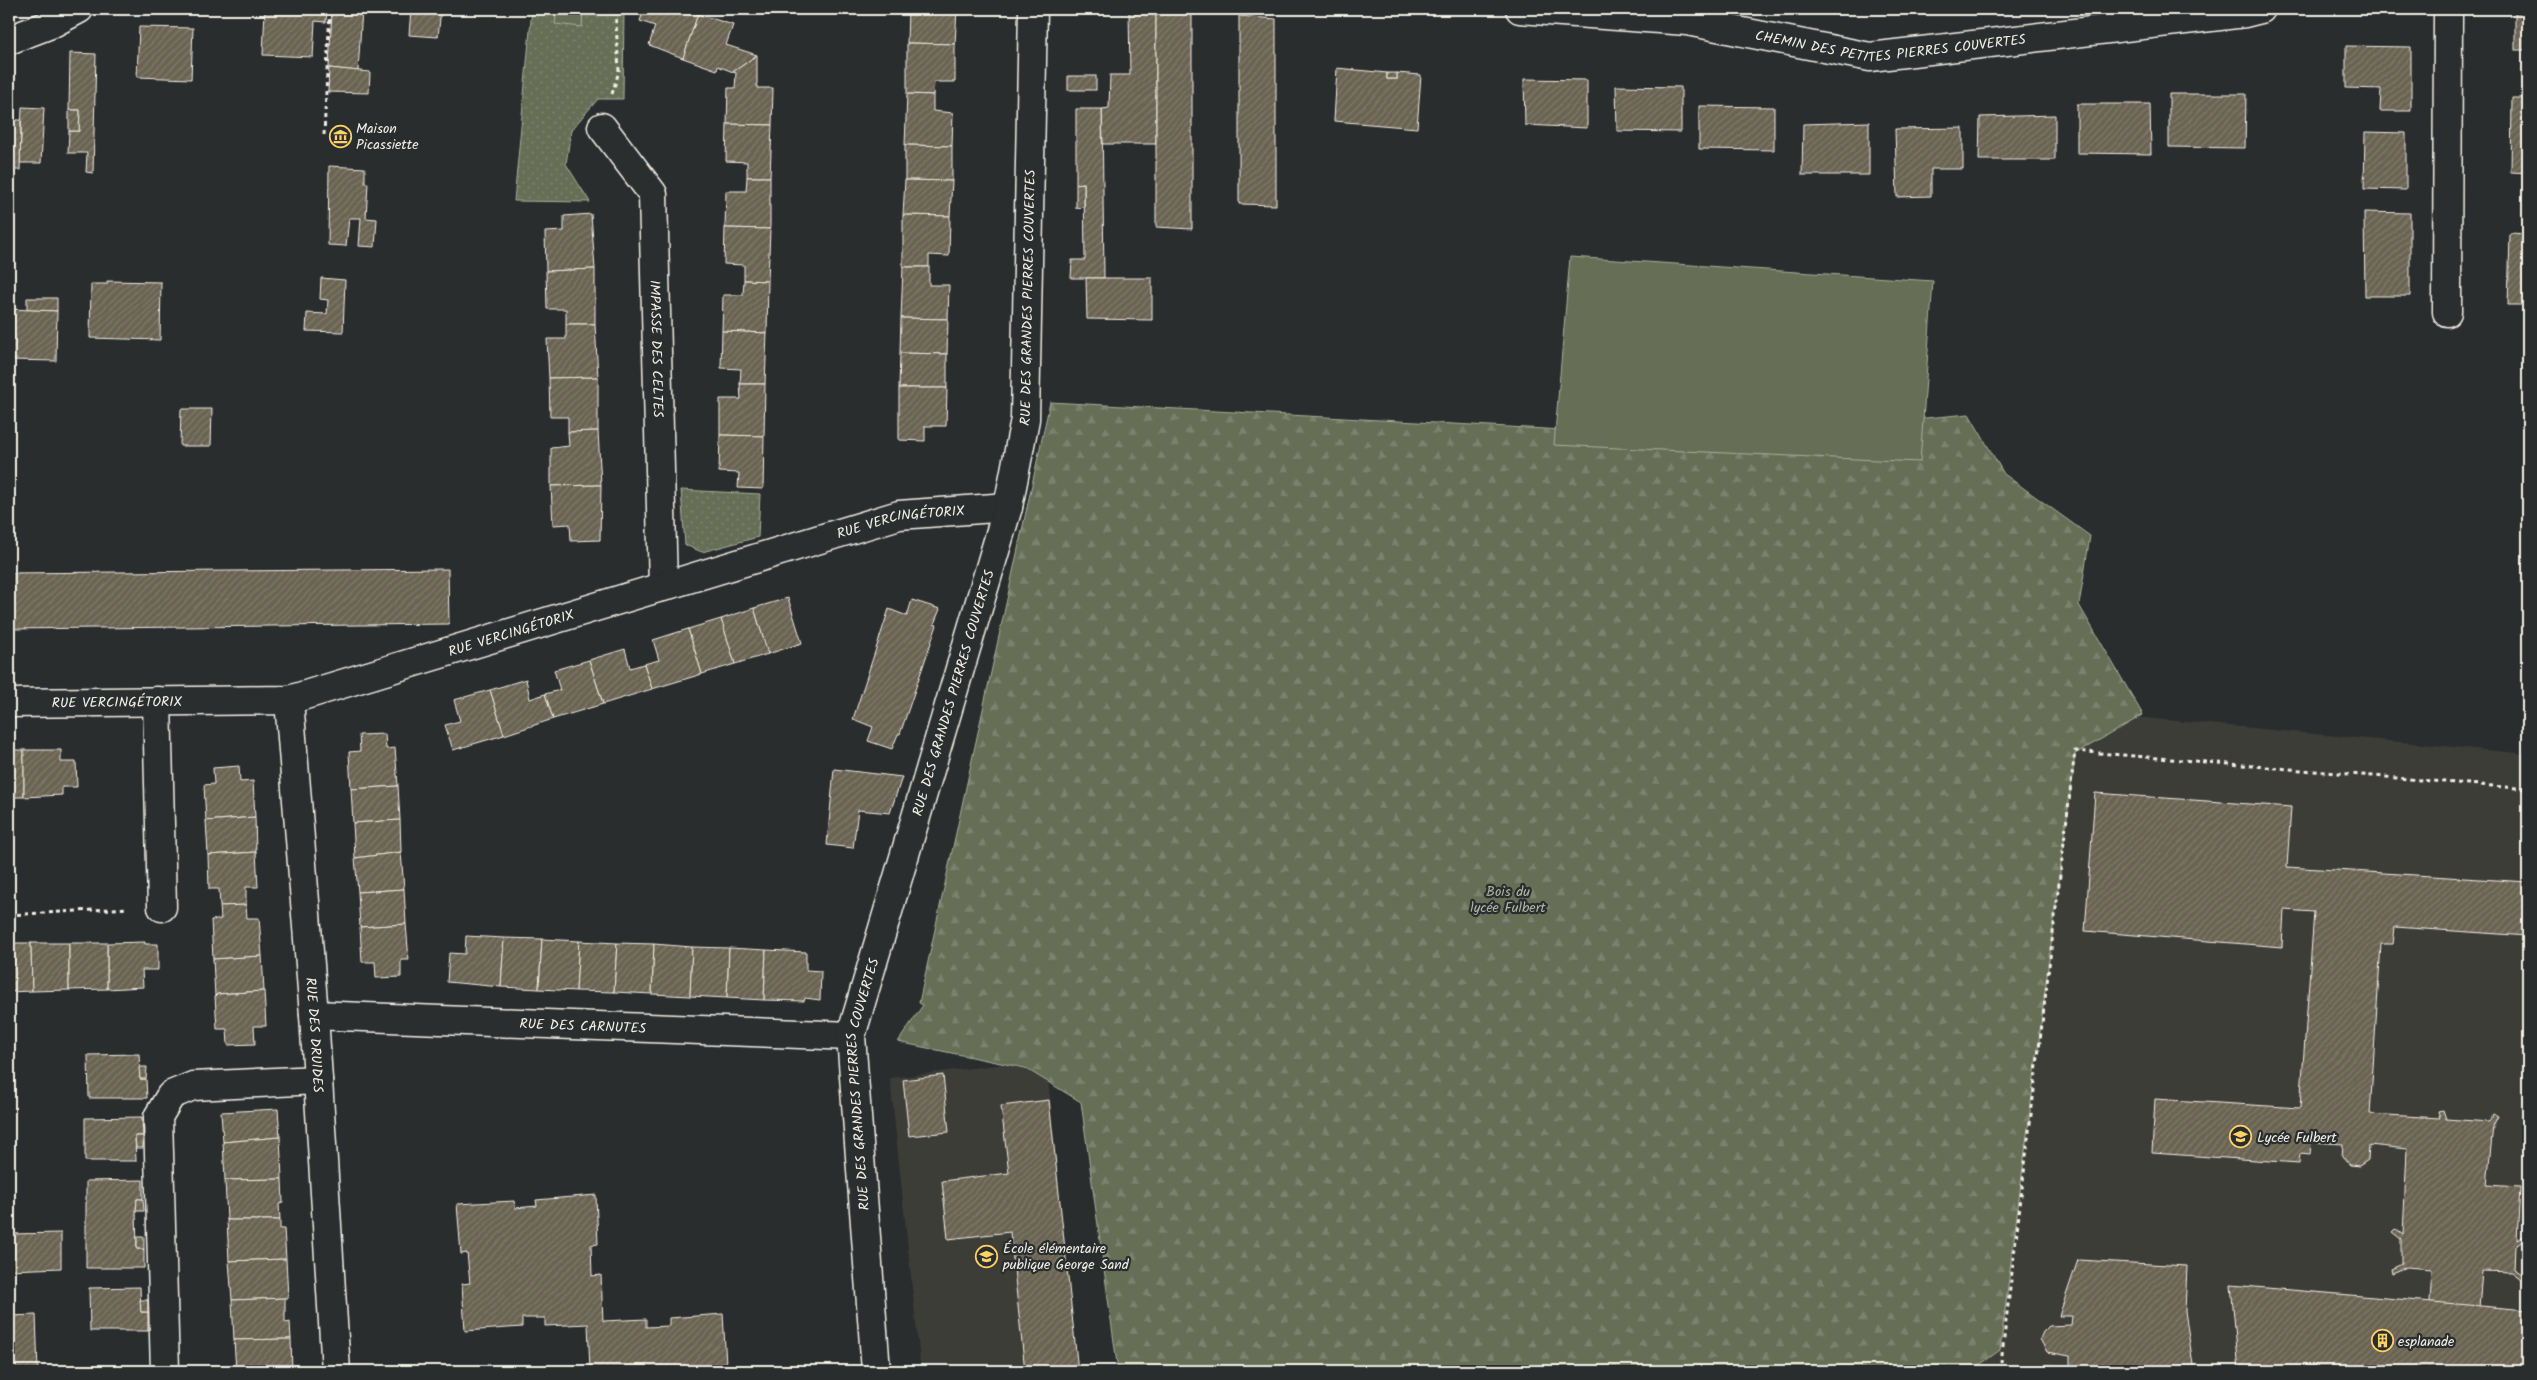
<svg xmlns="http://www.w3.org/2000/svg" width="2537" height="1380" viewBox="0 0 2537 1380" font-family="Kalam,sans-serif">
  <defs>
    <pattern id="green-dots" width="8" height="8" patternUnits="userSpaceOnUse" patternTransform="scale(1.25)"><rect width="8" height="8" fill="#666e55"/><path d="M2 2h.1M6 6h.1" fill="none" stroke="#7c836d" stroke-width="1.8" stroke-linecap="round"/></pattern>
    <pattern id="forest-firs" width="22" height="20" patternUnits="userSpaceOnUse" patternTransform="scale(1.25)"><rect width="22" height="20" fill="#666e55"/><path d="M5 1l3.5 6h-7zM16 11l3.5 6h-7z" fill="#7c836d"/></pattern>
    <pattern id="building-hatch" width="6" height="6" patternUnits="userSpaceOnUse" patternTransform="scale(1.25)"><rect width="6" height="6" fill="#6a6352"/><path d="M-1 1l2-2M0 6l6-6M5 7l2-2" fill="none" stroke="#807a6b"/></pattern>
  </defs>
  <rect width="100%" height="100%" fill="#2a2d2e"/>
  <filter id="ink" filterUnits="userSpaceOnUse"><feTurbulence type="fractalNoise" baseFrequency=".02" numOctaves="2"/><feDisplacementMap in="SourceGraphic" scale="10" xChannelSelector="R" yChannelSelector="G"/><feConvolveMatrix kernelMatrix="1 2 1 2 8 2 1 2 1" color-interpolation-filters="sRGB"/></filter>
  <g filter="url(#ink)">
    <!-- built -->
    <g fill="#3d3d39">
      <path d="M2059 710 2528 754V1371H1928Z"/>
      <path d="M1046 1059 1078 1371H921L890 1078Z"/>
    </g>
    <!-- green -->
    <g fill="url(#green-dots)" stroke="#adb09e">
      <path d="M532 9H624L623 99H598L571 130 566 164 590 202 514 201Z"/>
      <path d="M681 490 760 494 758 537 702 552 685 545Z"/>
    </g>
    <!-- forest -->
    <path fill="url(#forest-firs)" stroke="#adb09e" d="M1050 402 1710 438 1969 414 2004 474 2090 536 2079 605 2143 715 2075 754 2000 1350 1971 1371H1118L1081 1102 1025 1068 898 1042 923 1005 919 1003Z"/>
    <!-- pitch -->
    <g fill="#666e55" stroke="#adb09e">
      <path d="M557 9H583L582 27 555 24Z"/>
      <path d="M1570 257 1933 281 1920 462 1554 445Z"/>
    </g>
    <!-- building -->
    <g fill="url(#building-hatch)" stroke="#f4f1e8">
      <path d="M265 9H327L326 22 315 21 313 57 263 55Z"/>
      <path d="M332 9H362L358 71 329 68Z"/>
      <path d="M411 9H441L438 37 409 35Z"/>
      <path d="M644 9H684L698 14 683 58 649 45 655 26 640 21Z"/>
      <path d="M908 9H957L955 44 907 43Z"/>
      <rect x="2515" y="9" width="13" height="41"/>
      <path d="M1129 10H1156V144H1103L1102 109 1109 108 1110 75H1130Z"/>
      <path d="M1156 10 1192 12V229L1156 227Z"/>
      <path d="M698 14 733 25 726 45 757 55 733 72 718 66 717 70 683 58Z"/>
      <path d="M1239 16 1276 19V205L1239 204Z"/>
      <path d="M139 27 193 28 191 79 137 77Z"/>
      <path d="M907 43 955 44V82H934L933 95 907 94Z"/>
      <path d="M2346 46 2411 47V111H2380L2381 89 2346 88Z"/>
      <path d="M70 53 96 54 93 173 86 172 87 153H68L69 131H79L80 110H69Z"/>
      <path d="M757 55V88H773L772 125 727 124 728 88H735L736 73 733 72Z"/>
      <path d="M329 68 370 72 369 93 328 92Z"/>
      <path d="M1337 68 1387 73V79H1397V73L1421 75 1417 128 1334 121Z"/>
      <rect x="1387" y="73" width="10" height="6"/>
      <rect x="1068" y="76" width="28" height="14"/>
      <path d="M1524 79 1587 80V128L1525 125Z"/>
      <path d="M1616 86 1681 87V132L1617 131Z"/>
      <path d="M907 94 933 95V111L953 113 952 146 905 145Z"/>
      <path d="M2169 94H2246L2245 148 2169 147Z"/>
      <path d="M2512 98H2528V173L2511 172Z"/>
      <path d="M2077 104H2150L2151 154 2077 153Z"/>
      <path d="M1699 106 1774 107V150L1699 149Z"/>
      <path d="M22 107 44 108 41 163H20Z"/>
      <path d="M1076 109H1102L1104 278H1071L1072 260H1085L1084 183 1076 184Z"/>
      <path d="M69 110H80L79 131H69Z"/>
      <path d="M2055 115V160H1979L1980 117Z"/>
      <path d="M9 120H21L20 170H9Z"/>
      <path d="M1869 122V175H1802L1803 124Z"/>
      <path d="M727 124 772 125 770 177H747V162L726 161Z"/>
      <path d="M1963 128V169H1931V196L1897 197 1895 129Z"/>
      <path d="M2365 132 2406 133V190L2364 189Z"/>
      <path d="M905 145 952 146V181L905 180Z"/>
      <path d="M329 166 365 168V183H368L366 218 377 219 375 247 359 246 361 218H349L346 246 328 245Z"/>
      <path d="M747 177H770V229L725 228 726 191H746Z"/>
      <path d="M905 180 952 181 950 216 903 215Z"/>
      <path d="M1084 183V207L1076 208V184Z"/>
      <path d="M2364 212 2410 213V296H2365Z"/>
      <path d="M591 214 595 269 546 271 545 232 564 231V216Z"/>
      <path d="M903 215 950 216 949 256 929 255V267H903Z"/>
      <path d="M725 228 770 229 768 281 744 280V265L724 264Z"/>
      <path d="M2510 233 2528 234V305H2508Z"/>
      <path d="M903 267H929V285H949L948 319 901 318Z"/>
      <path d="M595 269V324H566V309H547L546 271Z"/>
      <path d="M321 278 345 280 343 332 306 331 307 313 327 314 328 300 320 299Z"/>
      <path d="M1086 278H1152V320L1087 319Z"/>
      <path d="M744 280 768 281 767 333 722 331 723 295H743Z"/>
      <path d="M107 281 161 282 160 340 90 338 91 284H107Z"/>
      <path d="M27 298H57V311L27 310Z"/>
      <path d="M9 309 57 311 56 361 9 360Z"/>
      <path d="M901 318 948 319 947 354 900 353Z"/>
      <path d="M566 324H595L598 377 549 378 547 339H566Z"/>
      <path d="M722 331 767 333 765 384H740L741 369 721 368Z"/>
      <path d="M900 353 947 354V388H899Z"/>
      <path d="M598 377V431L568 432V417H550L549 378Z"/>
      <path d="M740 384H765L764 436 720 435V399H741Z"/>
      <path d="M899 388H947L946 426H925V441L899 440Z"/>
      <path d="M181 409H212L211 446H180Z"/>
      <path d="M598 431 601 485 551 486V448L569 446 568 432Z"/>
      <path d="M720 435 764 436 763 489 738 488 739 473 719 472Z"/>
      <path d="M601 485 600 540 571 541 570 524 553 525 551 486Z"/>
      <path d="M448 569 449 624 9 629V573Z"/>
      <path d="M788 598 802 643 768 654 754 608Z"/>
      <path d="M912 600 940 609 934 624 937 625 900 734H898L892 749 868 741 873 727 853 719 889 609 907 616Z"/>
      <path d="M754 608 768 654 735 664 721 619Z"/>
      <path d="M721 619 735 664 702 674 688 629Z"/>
      <path d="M688 629 702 674 652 689 644 664 659 660 653 640Z"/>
      <path d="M625 649 630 668 644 664 652 689 603 704 589 660Z"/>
      <path d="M589 660 603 704 553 719 545 694 560 690 554 670Z"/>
      <path d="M526 679 530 699 545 694 553 719 504 735 490 690Z"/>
      <path d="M490 690 504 735 453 750 445 725 460 721 454 700Z"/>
      <path d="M385 734 386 749 395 748 398 786 351 789 349 752 360 751 359 735Z"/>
      <rect x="9" y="750" width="15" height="47"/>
      <path d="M24 750H61V762H76L77 787H62V795L24 797Z"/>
      <path d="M239 766 240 782 253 781 255 817 206 821 204 785 214 784 213 768Z"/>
      <path d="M834 769 902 777 890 813 858 810 853 848 827 845Z"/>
      <path d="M398 786 400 820 353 823 351 789Z"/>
      <path d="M2095 793 2291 807 2287 867 2528 882V936L2395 927 2393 944H2381L2370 1114 2440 1118 2438 1111 2443 1110 2446 1119 2489 1122 2494 1114 2498 1116 2493 1126 2487 1185 2520 1187 2517 1240 2523 1237 2525 1240 2515 1246 2514 1269 2524 1275 2521 1279 2512 1272 2482 1271 2478 1320 2489 1321 2488 1324H2478L2466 1342 2472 1351 2470 1354 2463 1344 2444 1343 2437 1352 2433 1350 2441 1339 2430 1321 2419 1320 2420 1316 2429 1317 2432 1269 2406 1267 2391 1273 2390 1269 2401 1264V1239L2392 1232 2395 1229 2403 1235 2407 1149 2369 1145 2368 1160 2359 1166 2350 1165 2342 1156 2343 1144 2311 1142 2310 1155 2300 1154 2299 1163 2152 1153 2155 1099 2300 1108 2314 912 2284 910 2282 947 2085 931Z"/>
      <path d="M255 817 256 852 208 855 206 821Z"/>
      <path d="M400 820 401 852 355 858 353 823Z"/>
      <path d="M256 852 258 887H246V905L220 906 219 889H209L208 855Z"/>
      <path d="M401 852 404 889 358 892 355 858Z"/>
      <path d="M404 889 406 924 360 927 358 892Z"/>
      <path d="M246 905 247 918H259L262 956 213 959 211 920 221 919 220 906Z"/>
      <path d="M406 924 409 960H401V977L376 978 375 962H362L360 927Z"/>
      <path d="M466 936 504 938 501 987 447 982 449 953 465 954Z"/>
      <path d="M504 938 542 939 539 989 501 987Z"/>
      <path d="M542 939 579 941 576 991 539 989Z"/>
      <path d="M579 941 617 943 614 992 576 991Z"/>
      <path d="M145 942V944H158V970H142L143 987 107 989V943Z"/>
      <path d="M9 943H31L32 991 9 992Z"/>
      <path d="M31 943H69V990L32 991Z"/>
      <path d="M69 943H107V989L69 990Z"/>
      <path d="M617 943 654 944 652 994 614 992Z"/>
      <path d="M654 944 692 947 690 996 652 994Z"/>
      <path d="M692 947 729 948 727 998 690 996Z"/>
      <path d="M729 948 766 950 764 1000 727 998Z"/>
      <path d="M766 950 806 952V970L821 971 820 1000 805 998 804 1001 764 1000Z"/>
      <path d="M262 956 264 991 217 994 215 996 213 959Z"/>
      <path d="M264 991 266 1026H254L255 1044 228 1045 227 1029H217L215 996 217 994Z"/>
      <path d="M139 1054 140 1079H146L147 1098H89L88 1055Z"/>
      <path d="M139 1067H147L146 1079H140Z"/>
      <path d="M943 1075 949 1132 909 1136 903 1080Z"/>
      <path d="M1049 1100 1078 1371H1025L1010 1232 948 1239 942 1181 1009 1173 1001 1106Z"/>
      <path d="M278 1109 280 1137 223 1142 221 1112Z"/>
      <path d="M142 1117 143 1136H135L136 1161H85V1118Z"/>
      <path d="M135 1136H143V1148H136Z"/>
      <path d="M280 1137 282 1179 225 1180 223 1142Z"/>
      <path d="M282 1179 283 1203 279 1204 280 1220H227L225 1180Z"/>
      <path d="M143 1180V1199H137L136 1211 137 1249H144V1268H86V1181Z"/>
      <path d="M596 1195 598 1244 591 1245 592 1276 601 1275 603 1321 646 1319V1327L669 1326V1318L723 1314 726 1364H718L719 1371 590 1370 588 1324 545 1326V1318H522V1327L465 1331 462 1284 470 1283 467 1253 461 1254 457 1204 514 1201 515 1208 537 1206 536 1200Z"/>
      <path d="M137 1199H143L144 1211H136Z"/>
      <path d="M227 1220H280V1229H284L286 1259 229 1261Z"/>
      <path d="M61 1233V1268L9 1270V1234Z"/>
      <rect x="137" y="1237" width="7" height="12"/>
      <path d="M286 1259 288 1298 232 1300 229 1261Z"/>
      <path d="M2078 1260 2187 1266 2185 1311 2194 1371H2045L2047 1365 2070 1366V1356L2047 1352 2040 1339 2043 1332 2049 1326 2071 1325 2072 1316H2059Z"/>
      <path d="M2231 1285 2528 1310V1371H2239Z"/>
      <path d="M140 1287 141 1312H148V1331H90L89 1288Z"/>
      <path d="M285 1298V1323L290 1322 291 1339 234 1340 232 1300Z"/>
      <path d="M140 1300H148V1312H141Z"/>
      <path d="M36 1315 38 1371H9V1316Z"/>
      <path d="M291 1339 292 1371H236L234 1340Z"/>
      <path d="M94 1368 151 1370V1371H94Z"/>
    </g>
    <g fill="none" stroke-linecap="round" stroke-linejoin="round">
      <defs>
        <g id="minor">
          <path id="s1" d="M1520 9 1687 21 1870 57 2245 13 2261 9"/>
          <path d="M9 40 51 24 79 9"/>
          <path id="s2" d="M602 127 653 194 663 587"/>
          <path d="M2447 312 2448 9"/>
          <path id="s3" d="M289 700 314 1015 336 1371"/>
          <path d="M157 701 162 907"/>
          <path id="s4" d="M9 703 289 700 899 515 1008 507"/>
          <path id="s5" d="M314 1015 851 1036"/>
          <path d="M165 1371 158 1117 171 1095 193 1086 318 1080"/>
          <path id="s6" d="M876 1371 851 1036 1008 507 1025 419 1033 9"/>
        </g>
      </defs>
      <!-- minor casing -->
      <use href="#minor" stroke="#f4f1e8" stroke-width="31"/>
      <!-- path -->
      <g stroke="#f4f1e8" stroke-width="3" stroke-dasharray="4 4" stroke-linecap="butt">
        <path d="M612 94 619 71 615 9"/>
        <path d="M324 135 330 9"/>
        <path d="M9 915 128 908"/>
        <path d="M2000 1371 2075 751 2528 789"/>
      </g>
      <!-- minor -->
      <use href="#minor" stroke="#2a2d2e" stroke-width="28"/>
    </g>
  </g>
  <!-- icons -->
  <defs>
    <symbol id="museum-ring" viewBox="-11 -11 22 22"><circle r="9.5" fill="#2a2d2e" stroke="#ffd166" stroke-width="1.5"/><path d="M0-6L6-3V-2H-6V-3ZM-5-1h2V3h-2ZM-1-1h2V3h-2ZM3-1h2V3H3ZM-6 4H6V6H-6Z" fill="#ffd166"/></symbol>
    <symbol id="school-ring" viewBox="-11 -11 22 22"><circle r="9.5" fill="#2a2d2e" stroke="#ffd166" stroke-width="1.5"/><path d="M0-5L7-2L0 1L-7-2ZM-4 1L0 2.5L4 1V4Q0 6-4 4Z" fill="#ffd166"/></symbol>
    <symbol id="building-ring" viewBox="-11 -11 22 22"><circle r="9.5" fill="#2a2d2e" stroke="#ffd166" stroke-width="1.5"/><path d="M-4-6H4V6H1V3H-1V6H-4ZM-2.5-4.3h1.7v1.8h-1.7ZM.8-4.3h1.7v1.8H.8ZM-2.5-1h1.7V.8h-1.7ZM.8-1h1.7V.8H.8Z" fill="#ffd166"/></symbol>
  </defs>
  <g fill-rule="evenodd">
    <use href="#museum-ring" x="328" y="124" width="25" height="25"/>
    <use href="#school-ring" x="2228" y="1124" width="25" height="25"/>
    <use href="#school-ring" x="974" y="1244" width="25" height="25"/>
    <use href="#building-ring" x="2370" y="1328" width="25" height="25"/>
  </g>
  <g text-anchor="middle" stroke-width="4.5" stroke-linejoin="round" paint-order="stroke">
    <!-- street labels -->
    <g font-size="14" fill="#f4f1e8" stroke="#2a2d2e">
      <text dy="5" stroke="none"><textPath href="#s1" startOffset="374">CHEMIN DES PETITES PIERRES COUVERTES</textPath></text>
      <text dy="5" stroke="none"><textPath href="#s6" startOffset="1099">RUE DES GRANDES PIERRES COUVERTES</textPath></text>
      <text dy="5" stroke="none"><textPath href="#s2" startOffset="239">IMPASSE DES CELTES</textPath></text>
      <text dy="5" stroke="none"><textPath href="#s4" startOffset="918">RUE VERCINGÉTORIX</textPath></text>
      <text dy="5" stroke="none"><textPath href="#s4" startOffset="512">RUE VERCINGÉTORIX</textPath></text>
      <text dy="5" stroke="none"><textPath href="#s6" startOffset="694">RUE DES GRANDES PIERRES COUVERTES</textPath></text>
      <text dy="5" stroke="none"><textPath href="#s4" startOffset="108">RUE VERCINGÉTORIX</textPath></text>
      <text dy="5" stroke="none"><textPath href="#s5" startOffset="269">RUE DES CARNUTES</textPath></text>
      <text dy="5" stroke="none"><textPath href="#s3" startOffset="336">RUE DES DRUIDES</textPath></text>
      <text dy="5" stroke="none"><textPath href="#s6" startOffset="289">RUE DES GRANDES PIERRES COUVERTES</textPath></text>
    </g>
    <!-- poi labels -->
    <g font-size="14" fill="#f4f1e8" stroke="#2a2d2e" text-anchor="start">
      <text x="356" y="133">Maison<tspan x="356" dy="16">Picassiette</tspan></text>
      <text x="2257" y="1142">Lycée Fulbert</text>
      <text x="1003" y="1253">École élémentaire<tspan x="1003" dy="16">publique George Sand</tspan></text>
      <text x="2398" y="1346">esplanade</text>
    </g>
    <!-- park labels -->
    <g font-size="14" fill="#b4b6a6" stroke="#2a2d2e">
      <text x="1508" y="896">Bois du<tspan x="1508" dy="16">lycée Fulbert</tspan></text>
    </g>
  </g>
  <!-- margin -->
  <rect width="2537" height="1380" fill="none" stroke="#2a2d2e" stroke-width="30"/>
  <rect x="15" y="15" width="2507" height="1350" fill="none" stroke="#f4f1e8" stroke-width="2" filter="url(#ink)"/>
</svg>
